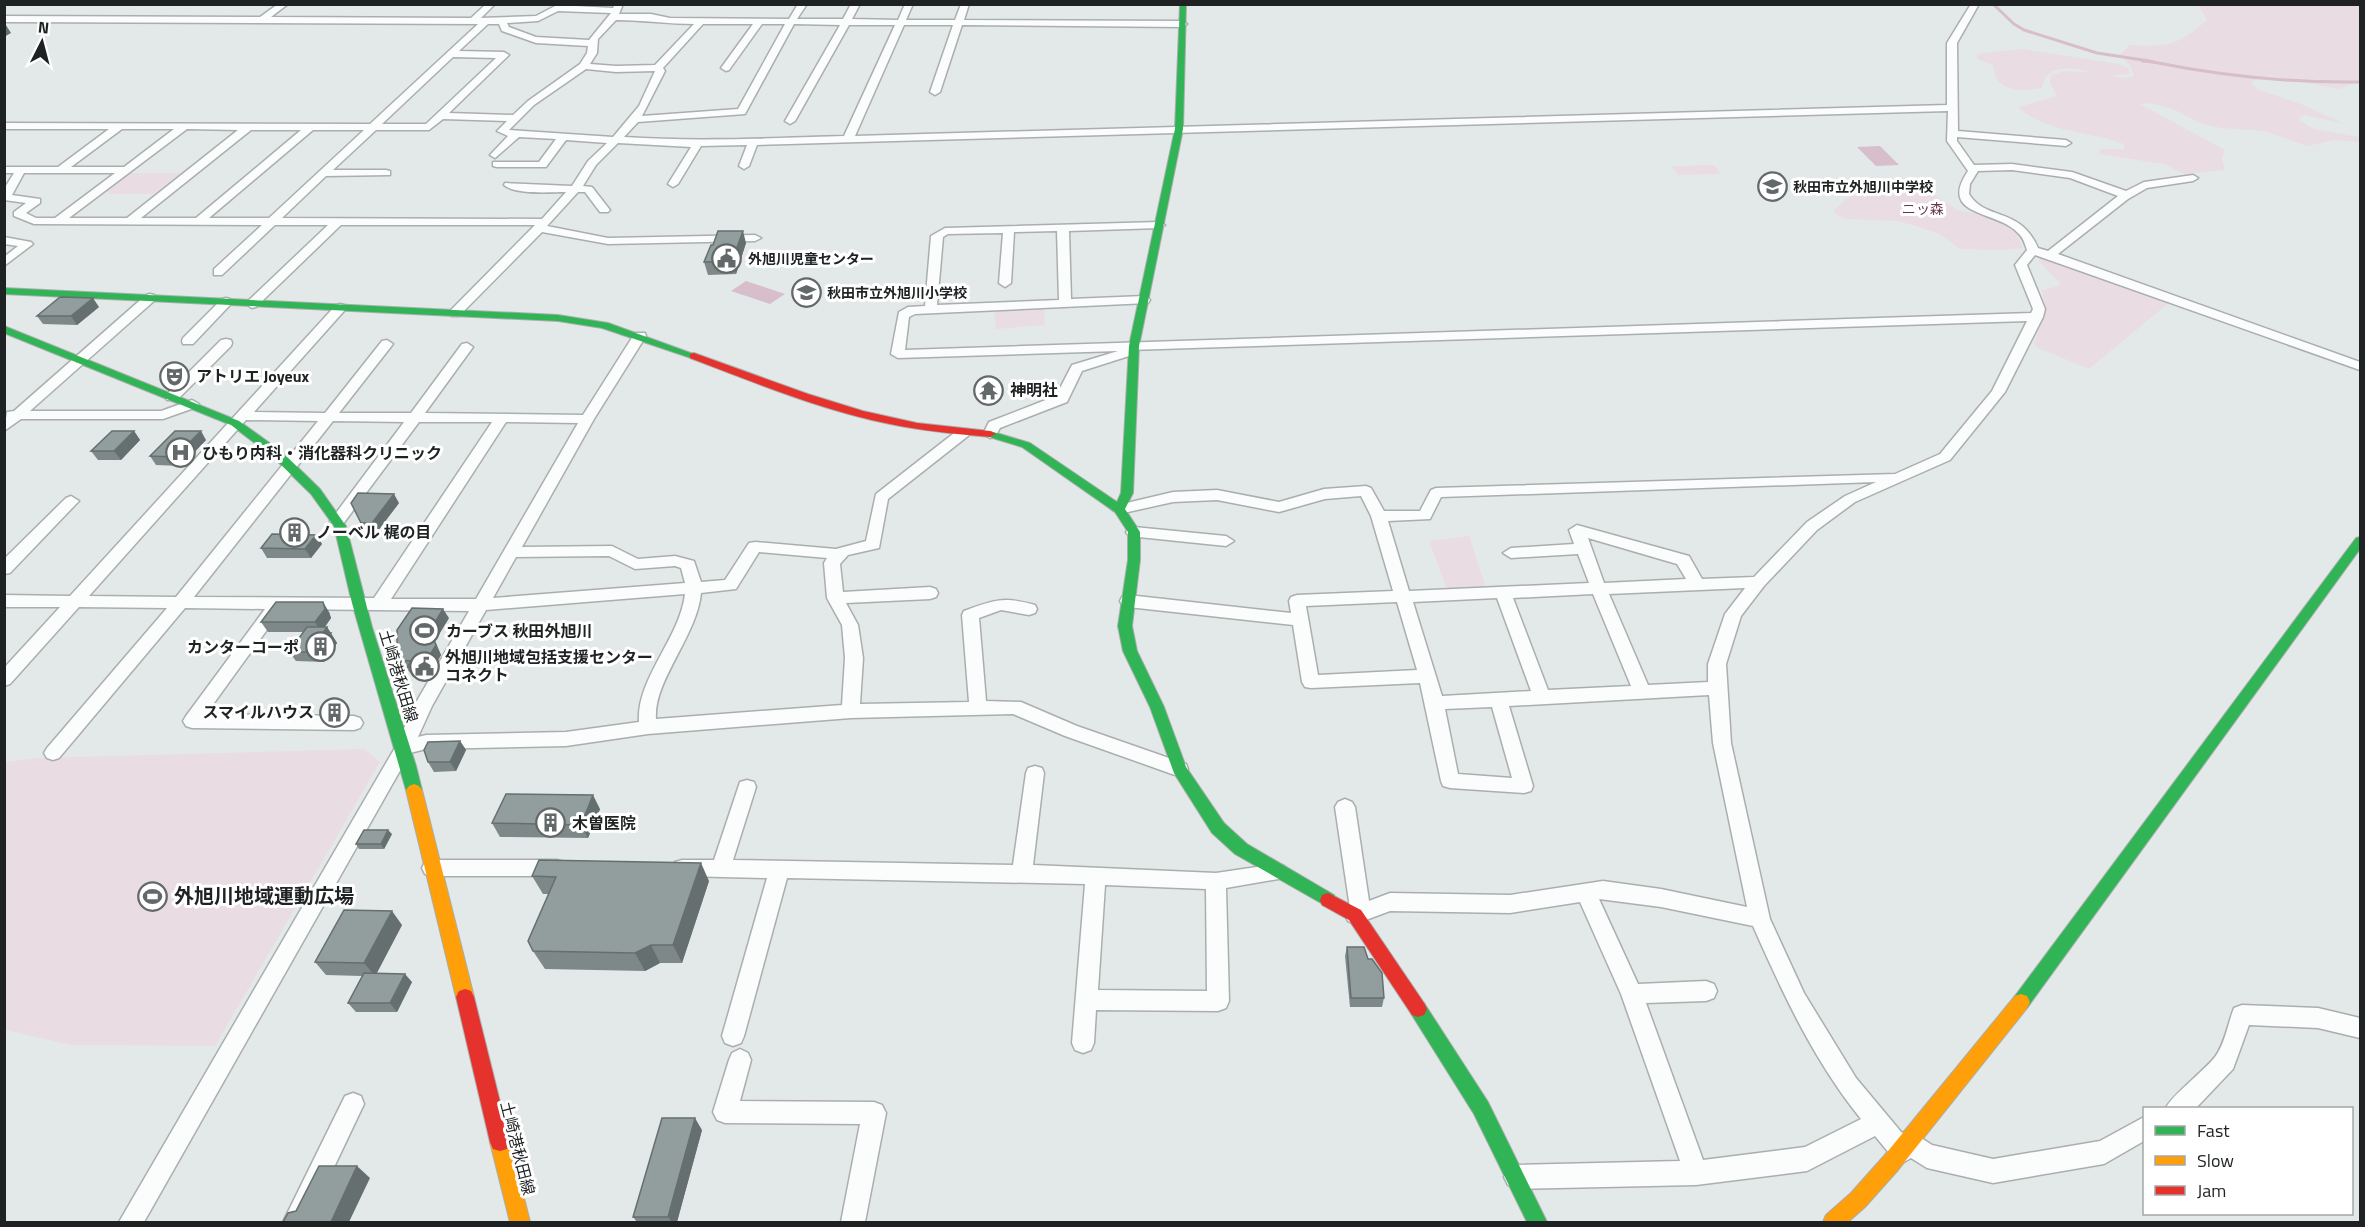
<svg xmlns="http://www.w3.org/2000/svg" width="2365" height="1227" viewBox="0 0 2365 1227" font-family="'Titillium Web','Noto Sans JP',sans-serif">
  <rect width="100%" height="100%" fill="#e3e9e9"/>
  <!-- green -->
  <g fill="#eadce3">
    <path d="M2198 5H2360V81L2339 89 2270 76 2253 80 2252 84 2257 89 2301 104 2345 124 2305 115 2300 116 2299 120 2314 129 2360 137V142L2334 140 2307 146 2264 131 2221 128 2202 124 2173 109 2148 103 2140 104 2225 150 2222 158 2225 170 2184 174 2164 164 2098 154 2101 149H2124V144C2091 131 2046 133 2018 107L2057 96 2050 83 2051 75 2064 71 2093 72C2073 69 2046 62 2042 88 2021 92 1994 92 1993 65L1977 59V55L1982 53 2023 49 2119 64 2128 68 2130 74 2110 76 2124 78 2134 76 2130 65 2120 55 2129 45C2167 47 2178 46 2207 20Z"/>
    <path d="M1714 165 1721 174 1678 175 1672 166Z"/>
    <path d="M127 173H181L153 194H110L105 189Z"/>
    <path d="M1886 187 1928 190 1957 210 1988 216 2015 229 2023 248 2000 250 1960 249 1939 234 1916 226 1897 221 1845 219 1833 212C1846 194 1866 190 1886 187Z"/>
    <path d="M2044 257 2171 301 2089 369 2036 347 2034 343 2045 312 2042 290 2059 286 2060 283 2038 260Z"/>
    <path d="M1044 308 1045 325 996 329 994 310Z"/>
    <path d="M1469 536 1486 588 1447 589 1429 541Z"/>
    <path d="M365 749 380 762 215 1046 71 1045 5 1030V762L37 758Z"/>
  </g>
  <!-- water -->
  <g fill="#d7beca">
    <path d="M1880 146 1899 165 1876 166 1857 147Z"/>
    <path d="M746 281 785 294 770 304 731 291Z"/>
  </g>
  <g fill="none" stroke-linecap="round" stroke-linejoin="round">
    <!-- stream -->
    <g stroke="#d7beca" stroke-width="3">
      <path d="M1993 4 2014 24 2024 30 2097 53 2143 60"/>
      <path d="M2145 60 2153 62 2143 61Z"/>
      <path d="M2153 62C2222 76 2290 83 2360 82"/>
    </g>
    <defs>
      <g id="street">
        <path d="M278 4H288L271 17 471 18 486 4H495L481 18 536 16 557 5 613 8 615 4H623L619 14H651L670 18 789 19 798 4H807L797 19H843L851 4H860L852 19 898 20 905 4H913L906 20H955L961 4H969L964 20 1183 21 1187 24 1183 27 962 25 940 92 935 95 930 92 953 25H904L855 136 1947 105V43L1971 4H1979L1957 43 1958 131 2066 140 2071 143 2066 146 1957 137V141L1974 165 2012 164 2072 172 2126 191 2144 182 2193 175 2198 178 2193 181 2147 188 2128 199 2058 254 2360 362V370L2035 255 2027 265 2045 309 2043 317 2005 392 1950 460 1855 502 1817 530 1764 586 1741 616 1726 664 1731 743 1770 919 1804 993 1856 1078 1902 1133 1909 1130 1932 1145 1993 1159 2100 1141 2144 1117V1141L2104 1164 1993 1183 1927 1168 1911 1158 1902 1163 1894 1159 1875 1136 1807 1171 1696 1185 1516 1189 1508 1185 1504 1177 1508 1169 1516 1165 1680 1161 1621 994 1580 902 1510 913 1390 911 1355 924 1348 921 1345 915 1350 908 1335 807 1338 802 1345 799 1352 802 1355 807 1369 901 1390 893 1510 895 1603 881 1661 889 1747 907 1713 743 1709 695 1509 706 1533 786 1531 791 1524 793 1450 788 1443 786 1441 781 1420 683 1311 688 1305 687 1302 682 1293 625 1128 607 1122 605 1120 601 1122 597 1128 595 1291 613 1289 601 1291 597 1297 595 1393 591 1371 516 1361 496 1325 499 1279 512 1217 500 1173 502 1119 514 1111 509 1114 506 1173 492 1217 490 1279 502 1324 489 1366 486 1371 488 1384 511H1420L1431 490 1436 488 1895 474 1940 454 1992 391 2027 321 1129 350 1131 353 1129 356 1082 371 1067 402 1000 428 995 437 990 438 983 434 989 422 1056 396 1072 365 1118 351 898 358 891 354 899 312 908 307 925 306 931 236 945 228 1159 222 1165 225 1159 228 1069 231 1071 299 1144 296 1148 297 1150 300 1148 303 915 314 909 317 905 350 2031 313 2033 309 2015 265 2027 250C2025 244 2023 237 2018 233 1997 210 1937 217 1968 171L1947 141 1948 111 757 145 749 166 744 169 739 166 747 145 701 146 678 184 673 187 668 184 691 147 618 143 596 165 583 186 592 187 610 210 608 212H600L585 192H578L547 226 608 238 755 235 761 238 755 241 608 244 542 232 459 316H451L449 313 451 310 535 225H341L256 307 252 308 246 304 248 301 328 225H275L222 275H214V269L262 225 34 224 14 216V212L26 203 4 200V189L14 173H4V167H58L109 129H4V123L370 124 478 24 4 22V16L260 17ZM558 11 611 13 589 40 536 37 509 27 507 23 538 21ZM616 20C643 20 668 24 694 24L655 65 616 66 590 64 597 53 598 39ZM488 24H499L502 31 536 43 588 46 587 53 580 64 528 101 513 115 449 113 509 55 504 52 459 51ZM703 24H753L721 68 726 71 729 70 762 24H785L738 109 642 116 665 71 663 68ZM794 24 840 25 785 121 790 124 795 121 849 25H895L844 136C770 138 699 142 624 137L638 122 745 114ZM453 57 496 58 426 124H382ZM586 69 616 72 655 71 639 106 613 137 509 130 534 105ZM443 119 507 121 497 131 508 136 490 155 495 158 519 137 556 139 539 162H493V166L497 167H546L566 140 607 143 588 161 572 186 505 183 504 185C516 195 550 192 566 192L542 219 282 218 326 176 390 175V171L386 170H333L376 130H429ZM122 129H174L124 167H71ZM187 129 238 130 127 218H69ZM251 130H301L196 218H141ZM313 130H364L269 218H209ZM2012 170 2070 178 2118 196 2048 251 2038 248C2020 206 1985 221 1969 194L1970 184 1978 171ZM24 173H115L55 218H36L26 213 40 203V199L12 195ZM1057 231 1059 300 937 305 943 237 948 234 1003 233 999 283 1005 287 1011 283 1014 232ZM1876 482 1845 496 1807 522 1754 577 1702 579 1689 556 1577 525 1569 530 1574 544 1511 548 1503 553 1511 558 1578 554 1589 583 1409 591 1388 521 1430 519 1441 497ZM1588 538 1677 564 1686 579 1604 583ZM1745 588 1725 614 1708 664V682L1648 685 1609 594ZM1593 594 1631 686 1548 690 1513 598ZM1497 598 1531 691 1442 696 1413 602ZM1397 602 1417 670 1318 675 1306 606ZM1492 707 1512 778 1458 774 1445 709ZM1599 899 1661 907 1753 926C1783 994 1814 1061 1861 1119L1805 1147 1703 1160 1646 1003 1706 1001 1714 998 1717 991 1714 984 1706 981 1638 984Z"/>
        <path d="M4 237 31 242 33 244 4 266V257L18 246 4 244Z"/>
        <path d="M150 294 154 295 156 298 154 301 30 411H161L192 400 199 404 197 407 163 419H21L4 431 7 412 14 411 146 295Z"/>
        <path d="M226 298 230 299 232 302 230 305 193 344H183L182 341 183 338 222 299Z"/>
        <path d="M340 304 344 305 346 308 344 311 254 412 325 413 382 341 387 340 393 344 339 413H411L462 344 467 343 473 347 425 413 583 415 635 333H645L646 336 594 419 522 547 612 546 638 559 675 556 694 561 701 582 725 580 749 543 755 542 836 549 866 541 876 494 958 430H968L970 433 968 436 888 499 879 548 848 555 840 564 843 592 930 587 936 589 938 593 936 597 930 599 846 603 858 625 863 658 860 704 969 702 962 615 964 611C994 600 1003 596 1035 605L1037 609 1035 613 1029 615 1001 610 979 618 986 701 1021 702 1077 726 1186 764 1188 769 1186 774 1179 776 1172 774 1065 736 1013 714 851 718 648 734 566 746 426 749 410 753 144 1222H119L396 746 414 706 469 611 282 609 206 714 354 716 360 718 363 723 360 728 354 730 192 728 186 726 183 721 186 716 265 609 185 608 59 758 53 760 47 758 44 753 47 748 167 608 79 607 10 684 4 686V668L60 607H4V595L70 596 336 305ZM246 420 318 421 176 597 89 596ZM333 421 404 422 330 521 338 526 343 524 419 422H492L374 598 194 597ZM506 422 578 423 476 599H391ZM759 552 827 558 824 563 827 598 842 625 845 658 842 705 656 719C653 681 697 636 701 593L736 589ZM609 556 635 569 675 566 681 568 685 583 493 598 516 557ZM685 594C680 638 636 679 639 722L566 732 426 735 418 737 432 706 486 610Z"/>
        <path d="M226 339 231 340 232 343 231 346 177 400H167L165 397 167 394 221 340Z"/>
        <path d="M71 496 79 501 76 504 10 573 4 574V559L66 498Z"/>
        <path d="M1134 527 1226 536 1234 541 1226 546 1129 536 1126 532 1129 528Z"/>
        <path d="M1035 766 1042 768 1044 773 1033 865 1216 873 1277 864 1284 866 1287 872 1284 878 1226 888 1229 1001 1226 1008 1218 1011 1096 1010 1094 1043 1091 1050 1083 1053 1075 1050 1072 1043 1085 884 787 878 744 1036 741 1043 733 1046 725 1043 722 1036 767 878 682 876 675 874 672 868 675 862 682 860H714L740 782 747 780 754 782 756 787 733 860 1013 865 1026 773 1028 768ZM1105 885 1206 889 1207 991 1098 990Z"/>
        <path d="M432 860H557L564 862 567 868 564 874 557 876H432L425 874 422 868 425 862Z"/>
        <path d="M2242 1005 2318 1008 2360 1018V1038L2318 1028 2249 1025 2233 1069 2196 1108H2166C2170 1097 2204 1071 2215 1057 2225 1044 2228 1023 2234 1008Z"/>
        <path d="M740 1049 748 1053 751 1060 740 1101 874 1102 882 1105 886 1113 865 1222H841L860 1124 725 1123 717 1120 713 1112 729 1060 732 1053Z"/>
        <path d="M353 1093 361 1096 364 1104 308 1222H283L345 1096Z"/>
      </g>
      <g id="fast">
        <path d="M1180 4H1186L1183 129 1139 346 1133 493 1125 509 1140 532V560L1132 626 1137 651 1164 707 1186 767 1224 823 1247 844 1334 895 1336 900 1334 905 1328 907 1235 854 1212 833 1174 773 1150 707 1123 651 1118 626 1128 560V532L1115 512 1022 447 986 436 984 434 990 431 1030 443 1117 502 1121 493 1129 346 1175 129Z"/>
        <path d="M4 288 558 315 608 323 699 356 694 359 602 328 558 321 4 294Z"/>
        <path d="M4 326 239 421 282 452 320 489 346 526 372 627 416 766 422 790 419 794 414 796 409 794 406 790 352 603 334 526 311 494 273 457 231 425 4 333Z"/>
        <path d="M2360 537V549L2027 1008 2021 1010 2015 1008 2012 1002 2015 996 2356 538Z"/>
        <path d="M1418 1001 1424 1003 1488 1102 1547 1222H1527L1474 1114 1412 1015 1409 1009 1412 1003Z"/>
      </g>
      <g id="slow">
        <path d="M414 784 419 786 422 790 474 997 471 1003 465 1005 459 1003 456 997 406 790 409 786Z"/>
        <path d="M2021 994 2027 996 2030 1002 2027 1008 1898 1170 1865 1207 1848 1222H1823L1826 1215 1851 1193 1884 1156 2015 996Z"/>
        <path d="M500 1133 507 1135 510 1142 530 1222H510L490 1142 493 1135Z"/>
      </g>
      <g id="jam">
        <path d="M694 353 808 394 863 411 917 423 990 431 996 434 990 437C956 434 923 431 890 424 821 410 756 383 690 358V354Z"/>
        <path d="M1328 893 1361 910 1424 1003 1427 1009 1424 1015 1418 1017 1412 1015 1349 920 1322 905 1320 900 1322 895Z"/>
        <path d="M465 989 471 991 474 997 510 1142 507 1149 500 1151 493 1149 490 1142 456 997 459 991Z"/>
      </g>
    </defs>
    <!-- street casing -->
    <use href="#street" stroke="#aaaeae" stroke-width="3"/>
    <!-- fast casing -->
    <use href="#fast" stroke="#aaaeae" stroke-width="2"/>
    <!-- slow casing -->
    <use href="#slow" stroke="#aaaeae" stroke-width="2"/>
    <!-- jam casing -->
    <use href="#jam" stroke="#aaaeae" stroke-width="2"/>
    <!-- street -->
    <use href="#street" fill="#fbfcfc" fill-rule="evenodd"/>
    <!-- fast -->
    <use href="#fast" fill="#30b455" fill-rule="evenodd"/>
    <!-- slow -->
    <use href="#slow" fill="#ff9f0a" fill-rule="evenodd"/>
    <!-- jam -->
    <use href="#jam" fill="#e5322d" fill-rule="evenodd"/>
  </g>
  <!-- wall -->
  <g fill="#7e8888">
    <path d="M746 243 736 274 708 275 704 262 713 245Z"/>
    <path d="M99 307 77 325 43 324 37 316Z"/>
    <path d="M134 431 140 440 121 460H98L91 451Z"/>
    <path d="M206 440 181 466 156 465 150 456Z"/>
    <path d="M399 503 377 532H366L361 523Z"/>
    <path d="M316 535 322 544 311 558H267L261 548Z"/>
    <path d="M329 612 331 618 325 627H327L337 643 324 662 296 661 289 652 304 632H268L261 622Z"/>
    <path d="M449 618 435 641 441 655 428 678 413 677 408 670 403 669 397 660Z"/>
    <path d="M460 741 466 750 456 771 434 772 428 762Z"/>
    <path d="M600 809 588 838 500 837 492 823Z"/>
    <path d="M392 834 384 849H359L356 844Z"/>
    <path d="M532 876 709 881 682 963H660L645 971 545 969 533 951 549 894H543Z"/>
    <path d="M402 925 377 973 412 982 397 1012H356L348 1003 362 976 326 975 315 962Z"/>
    <path d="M1347 947 1368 959 1384 998 1382 1007H1350L1345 956Z"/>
    <path d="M702 1130 677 1222H637L633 1217Z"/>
  </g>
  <!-- shaded-wall -->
  <g fill="#666f6f">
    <path d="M4 22 11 33 4 37Z"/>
    <path d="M743 231 746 243 736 274 732 261Z"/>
    <path d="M93 298 99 307 77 325 71 316Z"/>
    <path d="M134 431 140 440 121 460 114 451Z"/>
    <path d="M201 431 206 440 181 466 175 457Z"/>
    <path d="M394 494 399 503 377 532 372 523Z"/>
    <path d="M316 535 322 544 311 558 305 549Z"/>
    <path d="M323 602 329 612 331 618 321 632 315 622Z"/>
    <path d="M443 609 449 618 435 641 441 655 428 678 422 668 429 632Z"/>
    <path d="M327 627 337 643 324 662 318 652 323 633Z"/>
    <path d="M460 741 466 750 456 771 450 762Z"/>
    <path d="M593 795 600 809 588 838 581 825Z"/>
    <path d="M388 830 392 834 384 849 381 844Z"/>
    <path d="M701 863 709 881 682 963 673 945Z"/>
    <path d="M392 911 402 925 375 976 364 963Z"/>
    <path d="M651 945 660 963 645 971 635 953Z"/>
    <path d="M405 974 412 982 397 1012 390 1003Z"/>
    <path d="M695 1118 702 1130 677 1222H672L668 1217Z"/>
    <path d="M357 1166 370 1178 349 1222H331Z"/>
  </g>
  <!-- building -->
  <g fill="#929e9e" stroke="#666f6f" stroke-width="1.5">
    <path d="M718 231H743L732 261 704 262 711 245H713Z"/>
    <path d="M60 297 93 298 71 316H37Z"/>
    <path d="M112 431H134L114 451H91Z"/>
    <path d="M175 431H201L175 457 150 456Z"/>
    <path d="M358 493 394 494 372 523H361L351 503Z"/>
    <path d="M272 534 316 535 305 549 261 548Z"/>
    <path d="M276 602H323L325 609 315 622H261Z"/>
    <path d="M412 608 443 609 429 632 436 645 422 668 407 667 412 661 397 660V630Z"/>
    <path d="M307 627H327L323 633H331L318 652H289Z"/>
    <path d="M460 741 450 762H428L424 750 428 742Z"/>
    <path d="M506 794 593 795 581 825 492 823Z"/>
    <path d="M364 830H388L381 844H356Z"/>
    <path d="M539 860 701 863 673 945H651L635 953 533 951 528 941 556 877 532 876Z"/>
    <path d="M344 910 392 911 364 963 315 962Z"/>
    <path d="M1347 947H1364L1368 959H1372L1382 973 1384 998H1351Z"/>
    <path d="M364 973 405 974 390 1003H348Z"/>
    <path d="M662 1118H695L668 1217H633Z"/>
    <path d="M319 1166H357L331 1222H283L288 1213 296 1211Z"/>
  </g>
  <!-- icons -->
  <defs>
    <symbol id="school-ring" viewBox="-11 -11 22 22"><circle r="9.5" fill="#fff" stroke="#636868" stroke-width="1.5"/><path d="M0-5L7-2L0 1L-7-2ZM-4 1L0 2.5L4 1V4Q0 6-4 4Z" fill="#636868"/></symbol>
    <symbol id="civic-ring" viewBox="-11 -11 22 22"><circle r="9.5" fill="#fff" stroke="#636868" stroke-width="1.5"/><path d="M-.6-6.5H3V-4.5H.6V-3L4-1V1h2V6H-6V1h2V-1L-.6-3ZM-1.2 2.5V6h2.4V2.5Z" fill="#636868"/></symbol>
    <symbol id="theatre-ring" viewBox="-11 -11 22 22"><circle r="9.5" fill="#fff" stroke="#636868" stroke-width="1.5"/><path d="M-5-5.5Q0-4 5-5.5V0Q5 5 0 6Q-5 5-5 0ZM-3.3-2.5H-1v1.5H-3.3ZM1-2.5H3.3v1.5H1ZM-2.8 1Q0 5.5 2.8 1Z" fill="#636868"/></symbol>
    <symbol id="temple-ring" viewBox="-11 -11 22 22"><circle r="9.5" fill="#fff" stroke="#636868" stroke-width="1.5"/><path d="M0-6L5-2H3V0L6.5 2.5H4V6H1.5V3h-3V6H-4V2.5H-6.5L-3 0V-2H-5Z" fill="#636868"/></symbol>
    <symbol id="hospital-ring" viewBox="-11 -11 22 22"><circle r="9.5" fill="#fff" stroke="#636868" stroke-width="1.5"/><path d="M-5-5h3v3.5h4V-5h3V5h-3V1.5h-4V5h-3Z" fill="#636868"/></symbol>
    <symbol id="building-ring" viewBox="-11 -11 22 22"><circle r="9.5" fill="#fff" stroke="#636868" stroke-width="1.5"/><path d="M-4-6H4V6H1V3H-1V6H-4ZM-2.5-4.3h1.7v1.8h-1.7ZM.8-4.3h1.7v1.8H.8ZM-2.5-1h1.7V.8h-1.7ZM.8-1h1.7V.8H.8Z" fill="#636868"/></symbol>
    <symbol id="stadium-ring" viewBox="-11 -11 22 22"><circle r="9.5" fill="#fff" stroke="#636868" stroke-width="1.5"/><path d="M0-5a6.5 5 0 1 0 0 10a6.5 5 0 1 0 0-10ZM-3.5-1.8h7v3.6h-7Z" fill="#636868"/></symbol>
  </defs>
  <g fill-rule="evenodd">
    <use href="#school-ring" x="1756" y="170" width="33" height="33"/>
    <use href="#civic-ring" x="710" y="242" width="33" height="33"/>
    <use href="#school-ring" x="790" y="276" width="33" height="33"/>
    <use href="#theatre-ring" x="158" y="360" width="33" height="33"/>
    <use href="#temple-ring" x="972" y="374" width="33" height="33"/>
    <use href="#hospital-ring" x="164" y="436" width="33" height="33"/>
    <use href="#building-ring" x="278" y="516" width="33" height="33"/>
    <use href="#stadium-ring" x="408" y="614" width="33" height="33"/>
    <use href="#building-ring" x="304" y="630" width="33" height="33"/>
    <use href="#civic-ring" x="408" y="650" width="33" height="33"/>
    <use href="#building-ring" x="318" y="696" width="33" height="33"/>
    <use href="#building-ring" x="534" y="806" width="33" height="33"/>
    <use href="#stadium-ring" x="136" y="880" width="33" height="33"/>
  </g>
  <g text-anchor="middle" stroke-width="6" stroke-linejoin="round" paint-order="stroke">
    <!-- far-poi labels -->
    <g font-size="14" font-weight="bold" fill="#1e2222" stroke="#fff" text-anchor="start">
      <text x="1793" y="192">秋田市立外旭川中学校</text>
      <text x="748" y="264">外旭川児童センター</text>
      <text x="827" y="298">秋田市立外旭川小学校</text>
    </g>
    <!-- far-park labels -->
    <g font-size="14" fill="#67344e" stroke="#fff">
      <text x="1923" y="214">ニッ森</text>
    </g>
    <!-- poi labels -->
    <g font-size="16" font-weight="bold" fill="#1e2222" stroke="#fff" text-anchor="start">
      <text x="196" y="382">アトリエ Joyeux</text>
      <text x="1010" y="396">神明社</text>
      <text x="202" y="459">ひもり内科・消化器科クリニック</text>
      <text x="316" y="538">ノーベル 梶の目</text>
      <text x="446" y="637">カーブス 秋田外旭川</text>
      <text x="299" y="653" text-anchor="end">カンターコーポ</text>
      <text x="445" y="663">外旭川地域包括支援センター<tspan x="445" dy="18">コネクト</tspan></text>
      <text x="314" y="718" text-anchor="end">スマイルハウス</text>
      <text x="572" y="829">木曽医院</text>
    </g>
    <!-- street labels -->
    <g font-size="16" fill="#1e2222" stroke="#fff">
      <text transform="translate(399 676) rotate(73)" y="6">土崎港秋田線</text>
      <text transform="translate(518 1148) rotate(76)" y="6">土崎港秋田線</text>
    </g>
    <!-- near-poi labels -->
    <g font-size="20" font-weight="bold" fill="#1e2222" stroke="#fff" text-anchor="start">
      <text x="174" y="903">外旭川地域運動広場</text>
    </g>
  </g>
  <!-- border -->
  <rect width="2365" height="1227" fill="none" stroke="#1e2222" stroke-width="12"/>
  <!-- legend -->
  <rect x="2143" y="1107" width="210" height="108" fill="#ffffff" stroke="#a5a7a7" stroke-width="1.5"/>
  <rect x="2155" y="1126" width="30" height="9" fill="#30b455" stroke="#a5a7a7" stroke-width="1.5"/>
  <text x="2197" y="1137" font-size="18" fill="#1e2222">Fast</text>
  <rect x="2155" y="1156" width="30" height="9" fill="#ff9f0a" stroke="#a5a7a7" stroke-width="1.5"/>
  <text x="2197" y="1167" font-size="18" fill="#1e2222">Slow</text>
  <rect x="2155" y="1186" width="30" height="9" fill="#e5322d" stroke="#a5a7a7" stroke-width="1.5"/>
  <text x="2197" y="1197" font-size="18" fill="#1e2222">Jam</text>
  <!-- north arrow -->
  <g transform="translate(42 42) rotate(6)" stroke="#ffffff" stroke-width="4.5" paint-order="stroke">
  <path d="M0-4.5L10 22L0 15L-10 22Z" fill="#1e2222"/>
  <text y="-9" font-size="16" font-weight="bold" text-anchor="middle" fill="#1e2222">N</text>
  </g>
</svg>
